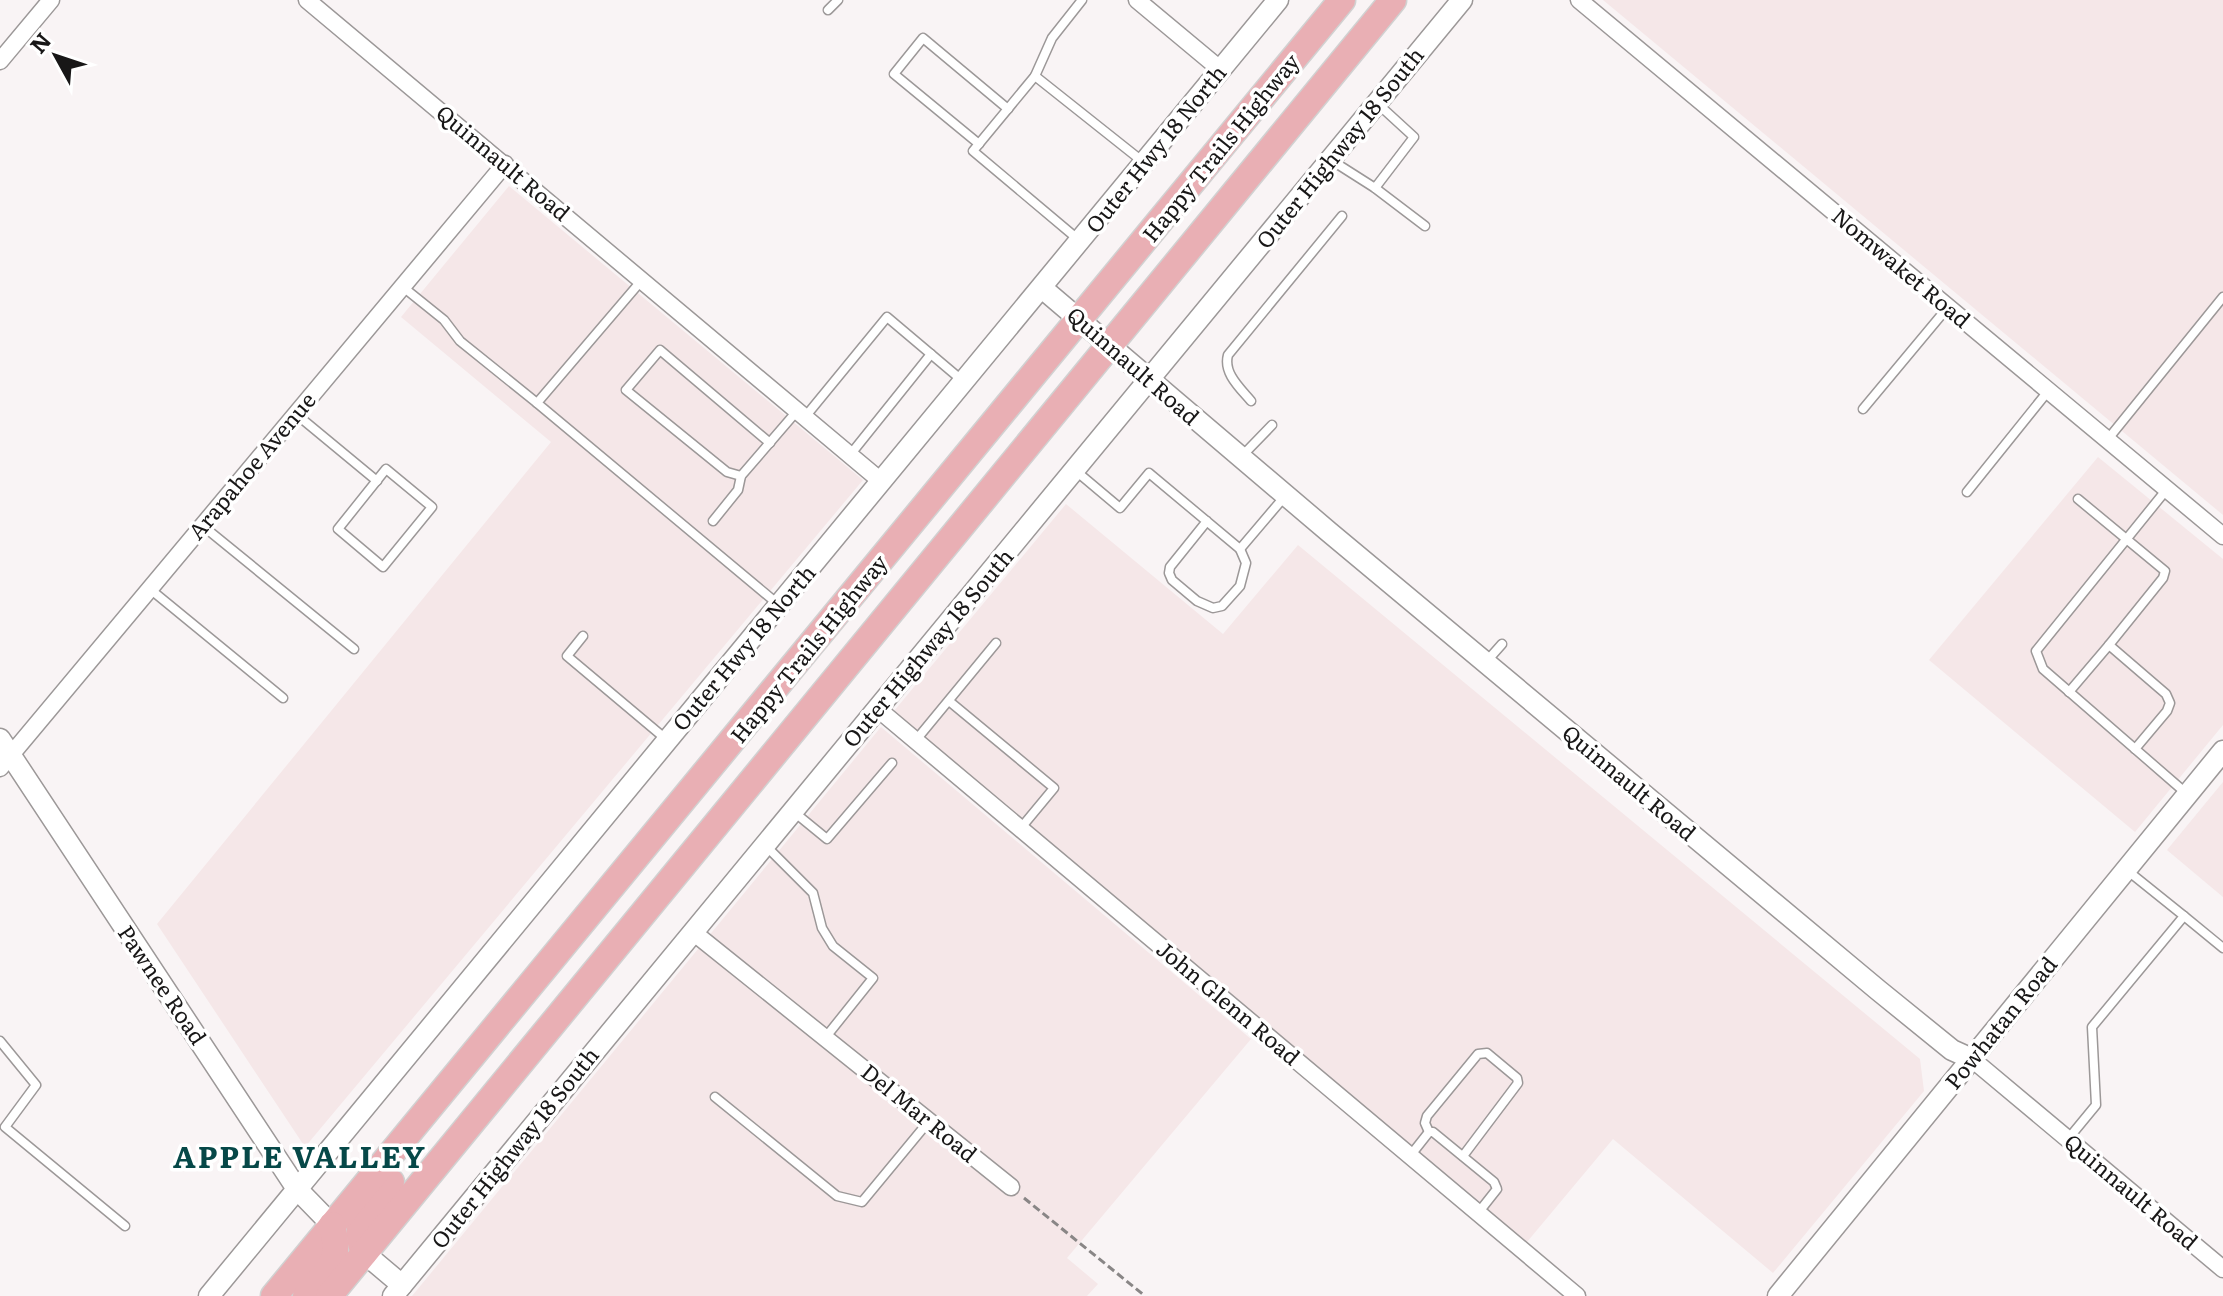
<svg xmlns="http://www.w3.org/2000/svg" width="2223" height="1296" viewBox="0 0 2223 1296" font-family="Literata,serif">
  <rect width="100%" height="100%" fill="#f9f4f5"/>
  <!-- built -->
  <g fill="#f5e7e8">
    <path d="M1603 0H2223V515Z"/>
    <path d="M509 186 863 480 305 1147 157 924 551 442 401 317Z"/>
    <path d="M2098 457 2223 559V725L2135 832 1929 660Z"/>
    <path d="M1066 504 1223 634 1298 545 1920 1059 1924 1091 1773 1273 1613 1139 1527 1242 894 711Z"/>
    <path d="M881 727 1251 1039 1067 1258 1098 1284 1087 1296H412Z"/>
    <path d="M2223 782V897L2167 850Z"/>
  </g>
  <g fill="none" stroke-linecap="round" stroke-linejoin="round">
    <defs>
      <g id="service">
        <path d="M828 10 838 0"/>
        <path d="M1035 76 1052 38 1082 0"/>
        <path d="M979 144 894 74 923 38 1008 109"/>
        <path d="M1331 160 1375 188 1425 226"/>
        <path d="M1375 188 1414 137 1378 104"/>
        <path d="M1080 241 973 151 1035 76 1142 161"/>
        <path d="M642 280 537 403 779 605"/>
        <path d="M403 287 444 320 460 341 537 403"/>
        <path d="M1251 401C1240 388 1223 373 1228 355L1342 216"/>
        <path d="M1863 409 1948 307"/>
        <path d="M296 414 377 481"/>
        <path d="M805 417 887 317 964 382"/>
        <path d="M2108 439 2223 297"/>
        <path d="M850 455 931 354"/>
        <path d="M1242 456 1272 425"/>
        <path d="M386 469 432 507 383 567 338 529Z"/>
        <path d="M1076 471 1120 508 1149 473 1240 549 1246 563 1240 586 1222 606 1213 608 1197 601 1172 580 1169 573 1170 567 1207 521"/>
        <path d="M741 476 727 472 626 390 660 350 770 443"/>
        <path d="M2167 489 2036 651 2043 669 2187 794"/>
        <path d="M1967 492 2049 390"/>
        <path d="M2078 499 2165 571 2163 578 2109 645"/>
        <path d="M713 521 738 490 741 476 797 411"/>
        <path d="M203 526 354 649"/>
        <path d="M1240 549 1285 496"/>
        <path d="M150 589 283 698"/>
        <path d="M583 636 567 656 667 740"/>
        <path d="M1486 662 1502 644"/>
        <path d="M2069 692 2109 645 2166 694 2170 703 2167 711 2135 749"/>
        <path d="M949 701 1054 788 1020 829"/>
        <path d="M916 740 996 643"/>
        <path d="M794 812 827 839 892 763"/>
        <path d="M766 846 813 893 822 928 833 946 873 978 825 1038"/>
        <path d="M2184 916 2223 948"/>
        <path d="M0 1041 36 1085 5 1127 125 1226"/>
        <path d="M715 1097 837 1196 862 1202 929 1121"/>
        <path d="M1429 1132 1425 1123 1427 1116 1478 1054 1487 1053 1517 1078 1518 1083 1463 1156"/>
        <path d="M2068 1139 2096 1105 2092 1027 2184 916 2128 871"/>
        <path d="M1410 1156 1429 1132H1433L1494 1182 1497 1189 1478 1213"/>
      </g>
      <g id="minor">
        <path d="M307 0 882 482"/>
        <path d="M1137 0 1221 70"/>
        <path d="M1579 0 2223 536"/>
        <path d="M0 61 51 0"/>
        <path d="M878 709 1577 1296"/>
        <path d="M0 768 505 164"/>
        <path d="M693 932 1011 1187"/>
        <path d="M1972 1059 2223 1269"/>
      </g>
      <g id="tertiary">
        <path d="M1042 288 1329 532 1878 990 1952 1050 1972 1059"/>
        <path d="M0 739 297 1189 332 1225"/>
        <path d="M364 1253 402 1285"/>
        <path d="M209 1296 1278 0"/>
        <path d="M393 1296 1462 0"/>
        <path d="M1778 1296 2223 751"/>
      </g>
      <g id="primary">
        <path d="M364 1253C351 1219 370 1207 391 1182"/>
        <path d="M274 1296 1342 0"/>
        <path d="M306 1296C329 1267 342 1264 332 1225"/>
        <path d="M329 1296 1393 0"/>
      </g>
    </defs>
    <!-- service casing -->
    <use href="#service" stroke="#9c9898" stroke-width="11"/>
    <!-- minor casing -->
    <use href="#minor" stroke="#9c9898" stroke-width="19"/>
    <!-- tertiary casing -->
    <use href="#tertiary" stroke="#9c9898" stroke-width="23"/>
    <!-- primary casing -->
    <use href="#primary" stroke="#d1d1d1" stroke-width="29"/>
    <!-- path -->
    <path stroke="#898686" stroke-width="3" stroke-dasharray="8 4" stroke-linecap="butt" d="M1024 1198 1145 1296"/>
    <!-- service -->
    <use href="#service" stroke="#fff" stroke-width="8"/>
    <!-- minor -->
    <use href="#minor" stroke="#fff" stroke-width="16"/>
    <!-- tertiary -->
    <use href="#tertiary" stroke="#fff" stroke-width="20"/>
    <!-- primary -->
    <use href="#primary" stroke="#e9afb4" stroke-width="26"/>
  </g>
  <g text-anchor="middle" stroke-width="7" stroke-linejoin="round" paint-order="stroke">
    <!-- street labels -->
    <g font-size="22" fill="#181717" stroke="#fff">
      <text transform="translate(1221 148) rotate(-51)" y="8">Happy Trails Highway</text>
      <text transform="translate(1340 148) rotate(-51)" y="8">Outer Highway 18 South</text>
      <text transform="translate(1156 149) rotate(-51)" y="8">Outer Hwy 18 North</text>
      <text transform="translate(503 163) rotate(40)" y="8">Quinnault Road</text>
      <text transform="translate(1901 268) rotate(40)" y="8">Nomwaket Road</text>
      <text transform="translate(1133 366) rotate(41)" y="8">Quinnault Road</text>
      <text transform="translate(252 466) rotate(-50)" y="8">Arapahoe Avenue</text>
      <text transform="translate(744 648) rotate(-50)" y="8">Outer Hwy 18 North</text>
      <text transform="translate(928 648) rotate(-50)" y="8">Outer Highway 18 South</text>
      <text transform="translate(809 649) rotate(-51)" y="8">Happy Trails Highway</text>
      <text transform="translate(1629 783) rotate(40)" y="8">Quinnault Road</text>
      <text transform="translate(162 985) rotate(56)" y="8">Pawnee Road</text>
      <text transform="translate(1228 1003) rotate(40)" y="8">John Glenn Road</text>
      <text transform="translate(2001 1023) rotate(-51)" y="8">Powhatan Road</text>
      <text transform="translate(919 1113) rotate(39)" y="8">Del Mar Road</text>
      <text transform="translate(515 1148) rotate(-51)" y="8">Outer Highway 18 South</text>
      <text transform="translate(2131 1192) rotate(40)" y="8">Quinnault Road</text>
    </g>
    <!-- district labels -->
    <g font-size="30" font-weight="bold" letter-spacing="2" fill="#064848" stroke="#fff">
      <text x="300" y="1168">APPLE VALLEY</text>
    </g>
  </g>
  <!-- north arrow -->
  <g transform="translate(56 56) rotate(310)" stroke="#ffffff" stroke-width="6" paint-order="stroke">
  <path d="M0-6L14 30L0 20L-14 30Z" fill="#181717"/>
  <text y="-12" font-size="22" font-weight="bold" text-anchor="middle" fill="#181717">N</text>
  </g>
</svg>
